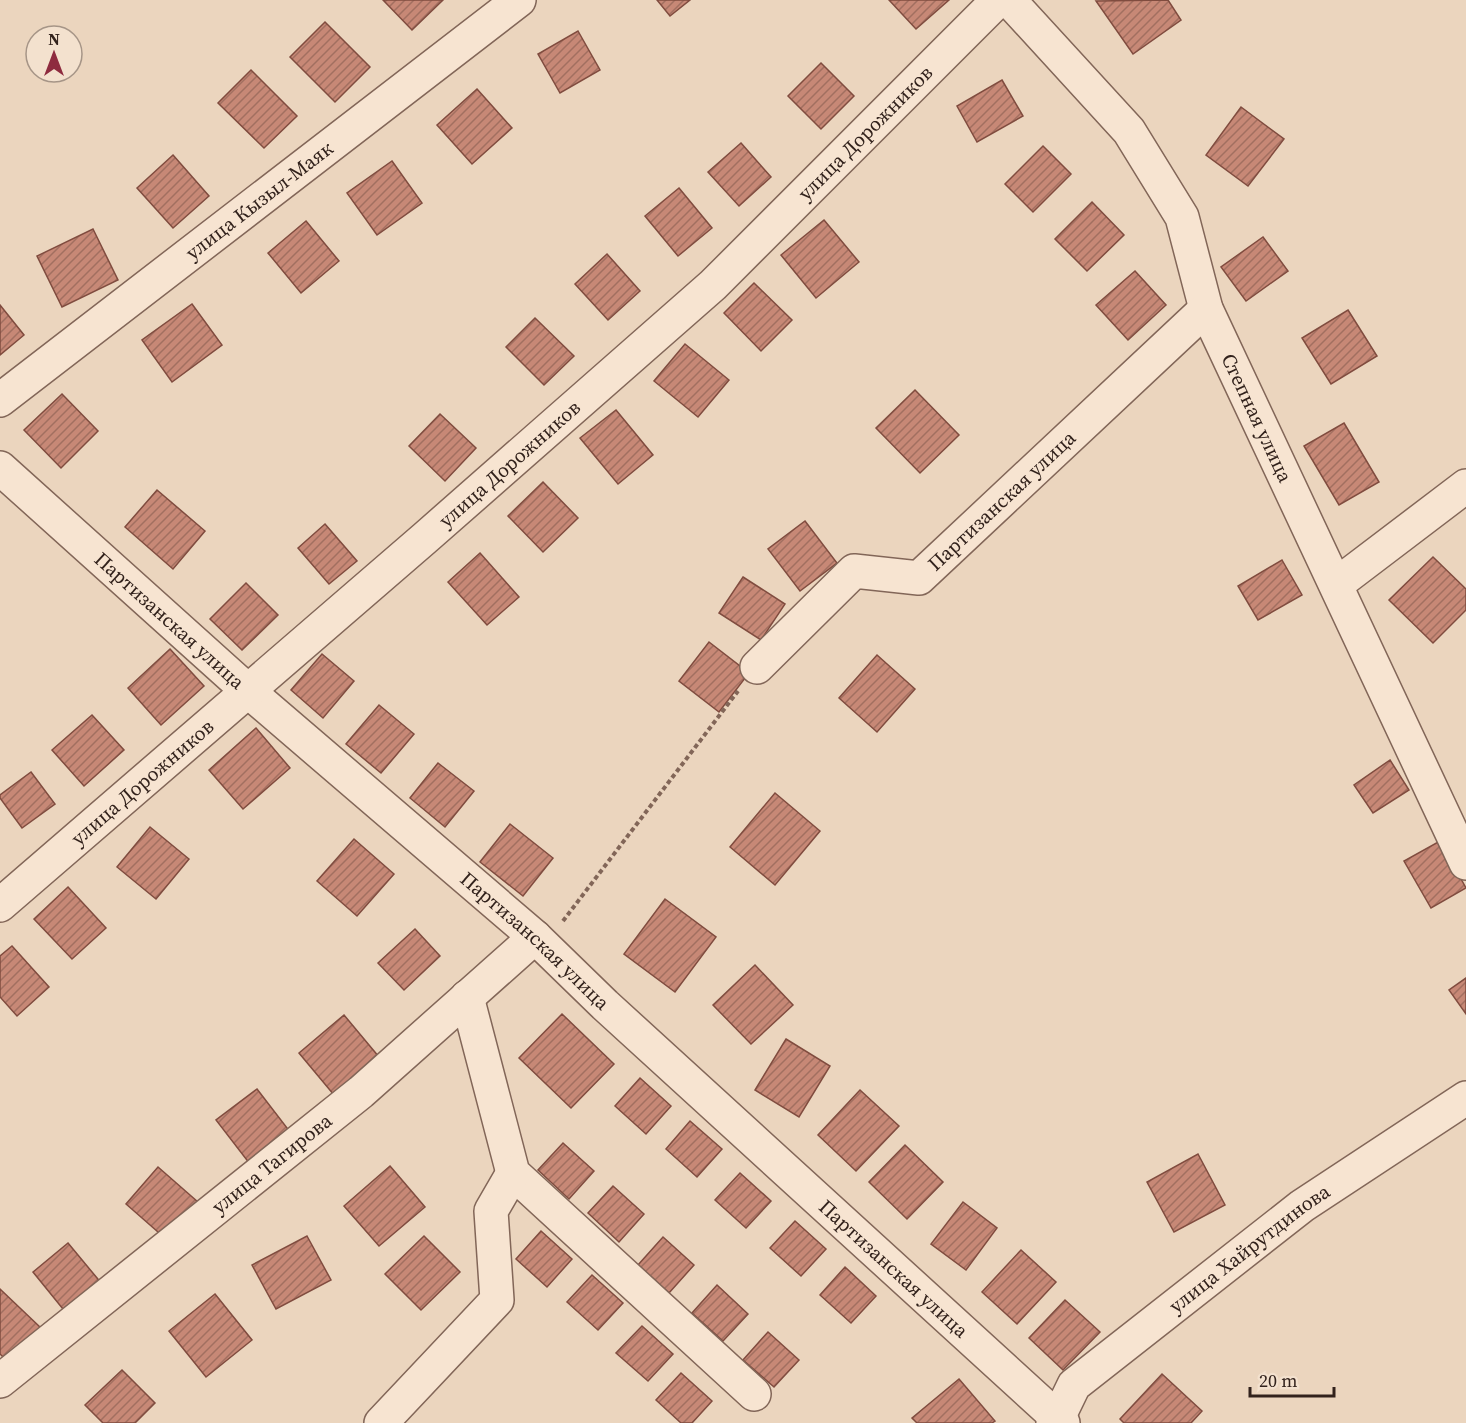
<svg xmlns="http://www.w3.org/2000/svg" width="1466" height="1423" viewBox="0 0 1466 1423" font-family="'Source Serif 4',serif">
  <defs>
    <pattern id="building-hatch" width="6" height="6" patternUnits="userSpaceOnUse" patternTransform="scale(1.5)"><rect width="6" height="6" fill="#c78876"/><path d="M-1 1l2-2M0 6l6-6M5 7l2-2" fill="none" stroke="#a26f60"/></pattern>
  </defs>
  <rect width="100%" height="100%" fill="#ebd5be"/>
  <!-- building -->
  <g fill="url(#building-hatch)" stroke="#804c3f" stroke-width="1.5">
    <path d="M383 0H443L412 30Z"/>
    <path d="M657 0H690L670 16Z"/>
    <path d="M889 0H949L916 29Z"/>
    <path d="M1168 0 1181 20 1133 54 1096 1Z"/>
    <path d="M325 22 370 67 335 102 290 57Z"/>
    <path d="M578 31 600 70 560 93 538 54Z"/>
    <path d="M821 63 854 96 821 129 788 96Z"/>
    <path d="M251 70 297 116 264 148 218 103Z"/>
    <path d="M1002 80 1023 116 977 142 957 106Z"/>
    <path d="M477 89 512 128 472 164 437 125Z"/>
    <path d="M1241 107 1284 139 1248 186 1206 155Z"/>
    <path d="M741 143 771 177 739 206 708 172Z"/>
    <path d="M1043 146 1071 174 1033 212 1005 184Z"/>
    <path d="M173 155 209 196 173 228 137 188Z"/>
    <path d="M392 161 422 203 377 235 347 193Z"/>
    <path d="M679 188 712 228 678 256 645 216Z"/>
    <path d="M1092 202 1124 235 1087 271 1055 239Z"/>
    <path d="M824 220 859 262 816 298 781 255Z"/>
    <path d="M306 221 339 261 301 293 268 253Z"/>
    <path d="M93 229 118 280 62 307 37 256Z"/>
    <path d="M1263 237 1288 271 1246 301 1221 267Z"/>
    <path d="M607 254 640 291 608 320 575 284Z"/>
    <path d="M1135 271 1166 305 1128 340 1096 305Z"/>
    <path d="M754 283 792 320 761 351 724 313Z"/>
    <path d="M192 304 222 345 172 382 142 340Z"/>
    <path d="M0 305 24 335 0 355Z"/>
    <path d="M1348 310 1377 356 1331 384 1302 338Z"/>
    <path d="M535 318 574 356 544 385 506 347Z"/>
    <path d="M685 344 729 380 698 417 654 381Z"/>
    <path d="M915 390 959 435 920 473 876 428Z"/>
    <path d="M62 394 98 431 61 468 24 430Z"/>
    <path d="M616 410 653 455 618 484 580 438Z"/>
    <path d="M440 414 476 448 445 481 409 446Z"/>
    <path d="M1344 423 1379 482 1339 505 1304 446Z"/>
    <path d="M543 482 578 518 543 552 508 516Z"/>
    <path d="M157 490 205 531 173 569 125 527Z"/>
    <path d="M805 521 837 563 800 591 768 549Z"/>
    <path d="M325 524 357 561 329 584 298 548Z"/>
    <path d="M480 553 519 597 487 625 448 582Z"/>
    <path d="M1433 557 1466 589V610L1433 643 1389 600Z"/>
    <path d="M1282 560 1302 595 1258 620 1238 586Z"/>
    <path d="M743 577 785 604 761 640 719 613Z"/>
    <path d="M246 583 278 615 242 650 210 619Z"/>
    <path d="M709 642 749 673 719 712 679 681Z"/>
    <path d="M170 649 204 686 161 725 128 688Z"/>
    <path d="M322 654 354 681 323 718 291 690Z"/>
    <path d="M877 655 915 689 877 732 839 698Z"/>
    <path d="M379 705 414 734 381 773 346 744Z"/>
    <path d="M92 715 124 750 84 786 52 750Z"/>
    <path d="M256 728 290 768 243 809 209 770Z"/>
    <path d="M1390 760 1409 790 1373 813 1354 785Z"/>
    <path d="M438 763 474 791 445 827 410 798Z"/>
    <path d="M31 772 55 804 22 828 0 798V795Z"/>
    <path d="M775 793 820 831 775 885 730 847Z"/>
    <path d="M510 824 553 858 523 896 480 862Z"/>
    <path d="M150 827 189 859 156 899 117 867Z"/>
    <path d="M354 839 394 874 357 916 317 881Z"/>
    <path d="M1440 841 1466 888 1431 908 1404 861Z"/>
    <path d="M68 887 106 928 72 959 34 919Z"/>
    <path d="M665 899 716 937 675 992 624 954Z"/>
    <path d="M415 929 440 956 404 990 378 963Z"/>
    <path d="M12 946 49 987 17 1016 0 997V956Z"/>
    <path d="M755 965 793 1005 751 1044 713 1005Z"/>
    <path d="M1466 978V1014L1449 990Z"/>
    <path d="M562 1014 614 1064 571 1108 519 1058Z"/>
    <path d="M344 1015 384 1063 339 1101 299 1053Z"/>
    <path d="M786 1039 830 1066 799 1117 755 1090Z"/>
    <path d="M640 1078 671 1106 646 1134 615 1106Z"/>
    <path d="M257 1089 294 1137 253 1168 216 1120Z"/>
    <path d="M860 1090 899 1126 856 1171 818 1135Z"/>
    <path d="M690 1121 722 1149 697 1177 666 1149Z"/>
    <path d="M563 1143 594 1171 569 1199 538 1170Z"/>
    <path d="M905 1145 943 1182 907 1219 869 1182Z"/>
    <path d="M1198 1154 1225 1205 1174 1232 1147 1182Z"/>
    <path d="M390 1166 425 1207 379 1246 344 1206Z"/>
    <path d="M158 1167 198 1202 166 1239 126 1204Z"/>
    <path d="M740 1173 771 1201 746 1228 715 1200Z"/>
    <path d="M613 1186 644 1214 619 1242 588 1213Z"/>
    <path d="M963 1202 997 1228 966 1270 931 1244Z"/>
    <path d="M795 1221 826 1249 801 1276 770 1248Z"/>
    <path d="M541 1231 572 1259 547 1287 516 1259Z"/>
    <path d="M307 1236 331 1280 276 1309 252 1265Z"/>
    <path d="M424 1236 460 1272 421 1310 385 1274Z"/>
    <path d="M663 1237 694 1265 669 1293 638 1265Z"/>
    <path d="M68 1243 102 1284 67 1314 33 1272Z"/>
    <path d="M1021 1250 1056 1282 1017 1324 982 1292Z"/>
    <path d="M845 1267 876 1296 851 1323 820 1295Z"/>
    <path d="M592 1275 623 1303 598 1330 567 1302Z"/>
    <path d="M717 1285 748 1314 723 1341 692 1313Z"/>
    <path d="M0 1289 41 1328 9 1363 0 1354Z"/>
    <path d="M215 1294 252 1340 206 1377 169 1331Z"/>
    <path d="M1065 1300 1100 1332 1063 1370 1029 1338Z"/>
    <path d="M642 1326 673 1354 648 1381 616 1353Z"/>
    <path d="M768 1332 799 1360 774 1387 743 1360Z"/>
    <path d="M122 1370 155 1403 135 1423H103L85 1405Z"/>
    <path d="M681 1373 712 1401 692 1423H681L656 1400Z"/>
    <path d="M1162 1374 1202 1411 1191 1423H1124L1120 1419Z"/>
    <path d="M959 1379 995 1421 992 1423H917L912 1418Z"/>
  </g>
  <g fill="none" stroke-linecap="round" stroke-linejoin="round">
    <defs>
      <g id="minor">
        <path id="s1" d="M1009 0 1129 131 1182 217 1206 309 1466 863"/>
        <path id="s2" d="M0 400 519 0"/>
        <path id="s3" d="M0 468 248 691 535 937 605 1005 1063 1423"/>
        <path d="M1337 584 1466 486"/>
        <path id="s4" d="M757 667 854 571 919 578 1206 309"/>
        <path id="s5" d="M0 905 425 538 713 285 998 0"/>
        <path d="M467 997 513 1173 754 1394"/>
        <path id="s6" d="M0 1381 361 1092 535 937"/>
        <path d="M381 1423 497 1300 491 1211 513 1173"/>
        <path id="s7" d="M1053 1423 1058 1418 1074 1385 1302 1206 1466 1098"/>
      </g>
    </defs>
    <!-- minor casing -->
    <use href="#minor" stroke="#826658" stroke-width="36"/>
    <!-- path -->
    <path stroke="#826658" stroke-width="4" stroke-dasharray="4.5 3" stroke-linecap="butt" d="M563 921 738 691"/>
    <!-- minor -->
    <use href="#minor" stroke="#f7e4d1" stroke-width="33"/>
  </g>
  <g text-anchor="middle" stroke-width="5" stroke-linejoin="round" paint-order="stroke">
    <!-- street labels -->
    <g font-size="20" fill="#32221c" stroke="#f3e1ce">
      <text dy="7" stroke="none"><textPath href="#s5" startOffset="1160">улица Дорожников</textPath></text>
      <text dy="7" stroke="none"><textPath href="#s2" startOffset="327">улица Кызыл-Маяк</textPath></text>
      <text dy="7" stroke="none"><textPath href="#s1" startOffset="494">Степная улица</textPath></text>
      <text dy="7" stroke="none"><textPath href="#s5" startOffset="674">улица Дорожников</textPath></text>
      <text dy="7" stroke="none"><textPath href="#s4" startOffset="315">Партизанская улица</textPath></text>
      <text dy="7" stroke="none"><textPath href="#s3" startOffset="228">Партизанская улица</textPath></text>
      <text dy="7" stroke="none"><textPath href="#s5" startOffset="188">улица Дорожников</textPath></text>
      <text dy="7" stroke="none"><textPath href="#s3" startOffset="714">Партизанская улица</textPath></text>
      <text dy="7" stroke="none"><textPath href="#s6" startOffset="348">улица Тагирова</textPath></text>
      <text dy="7" stroke="none"><textPath href="#s7" startOffset="266">улица Хайрутдинова</textPath></text>
      <text dy="7" stroke="none"><textPath href="#s3" startOffset="1200">Партизанская улица</textPath></text>
    </g>
  </g>
  <!-- north arrow -->
  <g transform="translate(54 54)"><circle r="28" fill="#f3e1ce" stroke="#a69587" stroke-width="1.5"/>
  <path d="M0-4.5L10 22L0 15L-10 22Z" fill="#8e2b3f"/>
  <text y="-9" font-size="16" font-weight="bold" text-anchor="middle" fill="#32221c">N</text>
  </g>
  <!-- scale -->
  <path d="M1250 1387v9h84v-9" fill="none" stroke="#32221c" stroke-width="3"/>
  <text x="1259" y="1387" font-size="18" fill="#32221c" stroke="#f3e1ce" stroke-width="4.5" paint-order="stroke">20 m</text>
</svg>
